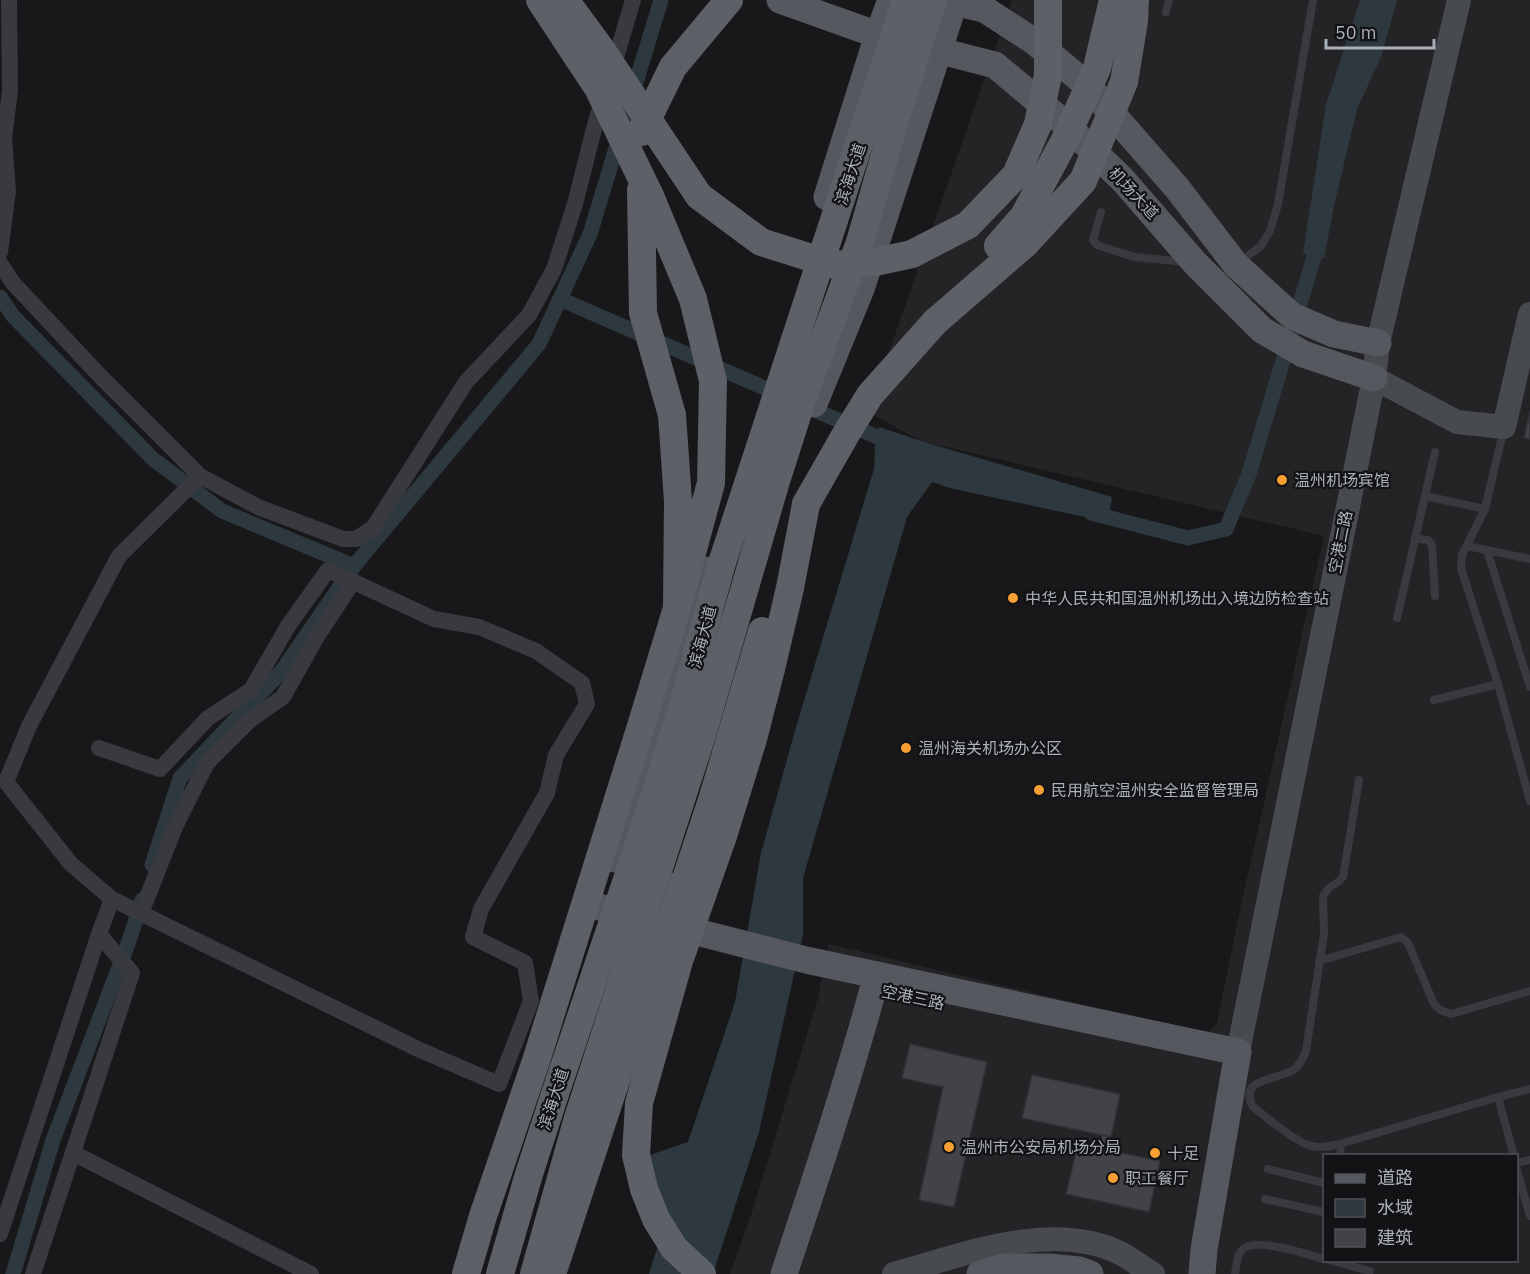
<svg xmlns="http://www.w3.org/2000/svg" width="1530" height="1274" viewBox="0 0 1530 1274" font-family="'IBM Plex Sans','Noto Sans SC',sans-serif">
  <rect width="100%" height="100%" fill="#18181a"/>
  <!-- built -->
  <path fill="#242427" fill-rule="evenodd" d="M1012 0H1530V1274H730L752 1212 818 998 829 944 1207 1034 1217 1023 1241 905 1324 536 921 441 868 412ZM1324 1156H1516V1260H1324Z"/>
  <!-- water -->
  <g fill="#2d393f">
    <path d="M1360 0H1397L1381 57 1357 109 1334 206 1324 258 1303 253 1326 105Z"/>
    <path d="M879 427 921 441 1112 497 1108 522 950 488 932 482 907 517 803 878V934L759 1132 713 1274H649L668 1215 653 1182 650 1155 688 1142 735 1002 761 853 796 727 874 469 875 448Z"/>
  </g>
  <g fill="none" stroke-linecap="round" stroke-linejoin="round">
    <!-- canal -->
    <g stroke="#2d393f" stroke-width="15">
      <path d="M0 297 13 316 153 459 222 511 354 566"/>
      <path d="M560 299 783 396"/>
      <path d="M805 406 896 445"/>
      <path d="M1091 513 1188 538 1226 529 1249 474 1317 247"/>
      <path d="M152 865 180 778 281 672 354 566 539 344 590 234 661 0"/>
      <path d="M13 1274 53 1140 129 941 142 900"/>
    </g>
  </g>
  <!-- building -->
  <g fill="#424347" stroke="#323236" stroke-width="1.5">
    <path d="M1530 411V439L1524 438Z"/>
    <path d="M910 1044 987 1062 954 1207 919 1200 943 1087 902 1078Z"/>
    <path d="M1032 1075 1120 1094 1111 1137 1022 1118Z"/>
    <path d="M1102 1135 1111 1137 1108 1150 1160 1161 1149 1212 1066 1194 1078 1144 1100 1148Z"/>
  </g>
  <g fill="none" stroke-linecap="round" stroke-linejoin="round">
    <!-- service -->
    <g stroke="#393a3f" stroke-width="8">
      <path d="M1166 12 1169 0"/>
      <path d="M1101 212 1093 240 1097 245 1134 257 1186 262"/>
      <path d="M1238 263 1261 246 1270 231 1278 204 1313 0"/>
      <path d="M1504 428 1485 509 1462 555 1461 568 1498 684 1530 801"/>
      <path d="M1435 452 1425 496 1485 509"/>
      <path d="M1415 538 1428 540 1432 545 1435 596"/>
      <path d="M1467 546 1530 559"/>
      <path d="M1487 550 1530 687"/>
      <path d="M1397 618 1425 496"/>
      <path d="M1434 700 1498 684"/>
      <path d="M1359 780 1343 877 1338 882 1329 888 1323 896 1324 933 1306 1051C1303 1057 1301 1063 1296 1068 1282 1081 1236 1076 1253 1107 1268 1118 1290 1138 1308 1145 1318 1149 1330 1146 1340 1144L1498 1097 1530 1089"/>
      <path d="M1319 961 1401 937 1408 943 1434 1004 1440 1010 1451 1014 1530 991"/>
      <path d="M1498 1097 1514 1156"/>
      <path d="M1340 1144 1341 1156"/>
      <path d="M1516 1163 1530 1160"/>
      <path d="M1516 1167 1530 1216"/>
      <path d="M1268 1169 1324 1183"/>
      <path d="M1265 1199 1324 1212"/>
      <path d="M1329 1260 1370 1271"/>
      <path d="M1235 1274C1236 1267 1237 1256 1241 1251 1252 1235 1308 1255 1324 1259"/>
    </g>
    <!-- minor -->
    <g stroke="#393a3f" stroke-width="16">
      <path d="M612 71 633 0"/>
      <path d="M0 252 8 191 4 138 10 91 9 0"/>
      <path d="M0 263 13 283 100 376 200 476 258 507 343 539H356L373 528 466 382 529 315 554 269 575 204 594 129 603 98"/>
      <path d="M99 748 160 769 208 718 251 690 288 626 328 570 434 619 479 627 536 651 582 683 587 704 556 755 547 793 481 909 473 937 525 963 531 1001 499 1084 420 1050 112 899 71 864 6 782 29 726 119 556 200 476"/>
      <path d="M141 913 175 827 207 763 250 720 283 697 316 638 353 582"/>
      <path d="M73 1153 311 1274"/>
      <path d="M0 1234 99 934 112 899"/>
      <path d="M33 1274 132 973 99 934"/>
    </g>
    <!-- secondary -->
    <g stroke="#474a4f" stroke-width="24">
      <path d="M1374 378 1457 422 1504 427 1530 314"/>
      <path d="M1238 1052 1374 378 1378 343 1459 0"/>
      <path d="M894 1274C963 1255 1053 1219 1122 1254 1133 1260 1143 1268 1153 1274"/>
    </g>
    <!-- primary -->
    <g stroke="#55585e" stroke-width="27">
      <path d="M780 0 878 35 995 65 1063 122 1123 180 1195 263 1262 330 1303 354 1374 378"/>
      <path d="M945 0 984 9 1035 42 1087 85 1177 188 1236 265 1292 316 1334 334 1378 343"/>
      <path d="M827 197 878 35 891 0"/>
      <path d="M814 404 861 289 955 0"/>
      <path d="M614 859 707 570"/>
      <path d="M599 907 806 960 1238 1052 1204 1249 1202 1274"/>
      <path d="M643 966 667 885"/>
      <path d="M784 1274C817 1175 850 1075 877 975"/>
      <path d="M980 1274 1004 1267H1050L1079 1270 1090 1274"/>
    </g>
    <!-- trunk -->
    <g stroke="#5d6067" stroke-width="28">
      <path d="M806 504 846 434 870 395 935 322"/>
      <path d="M466 1274 483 1216 536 1061 642 723 677 608 678 501 672 415"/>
      <path d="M552 1274 618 1074"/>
    </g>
    <!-- trunk-bridge -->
    <g stroke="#5d6067" stroke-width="28">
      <path d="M540 0 598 88 650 196 693 299 713 381 711 483 677 608"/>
      <path d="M565 0 601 49 699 196 761 242 834 265 875 262 912 254 968 225 1016 175 1038 124 1048 75V0"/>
      <path d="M641 132 673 67 729 0"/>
      <path d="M641 190 643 313 672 415"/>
      <path d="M998 246 1024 216 1065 140 1097 68 1113 0"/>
      <path d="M935 322 1025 244 1083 181 1124 82 1134 21 1135 0"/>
      <path d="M618 1074 667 936 713 797 762 631"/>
      <path d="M500 1274 529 1174 554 1097 653 802 683 705 721 566 906 0"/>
      <path d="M534 1274 578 1118 701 738 776 481 802 400 860 242 894 123 933 0"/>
      <path d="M702 1274 674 1248 656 1219 644 1189 636 1155 639 1103 679 961 723 836 753 739 771 669 790 588 806 504"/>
    </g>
  </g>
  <!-- markers -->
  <g fill="#f79f32" stroke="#131315" stroke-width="2">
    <circle cx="1282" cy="480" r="6"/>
    <circle cx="1013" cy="598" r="6"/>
    <circle cx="906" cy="748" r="6"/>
    <circle cx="1039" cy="790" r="6"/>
    <circle cx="949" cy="1147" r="6"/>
    <circle cx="1155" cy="1153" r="6"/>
    <circle cx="1113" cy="1178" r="6"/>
  </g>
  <g text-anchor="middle" stroke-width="4.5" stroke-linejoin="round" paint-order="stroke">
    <!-- street labels -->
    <g font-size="16" fill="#aab1ba" stroke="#131315">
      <text transform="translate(850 174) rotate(-72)" y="6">滨海大道</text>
      <text transform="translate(1134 193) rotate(47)" y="6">机场大道</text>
      <text transform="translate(1340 542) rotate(-79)" y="6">空港二路</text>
      <text transform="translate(702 637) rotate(-75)" y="6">滨海大道</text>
      <text transform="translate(913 997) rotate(12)" y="6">空港三路</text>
      <text transform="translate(553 1099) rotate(-72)" y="6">滨海大道</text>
    </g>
    <!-- poi labels -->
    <g font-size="16" fill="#aab1ba" stroke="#131315" text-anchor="start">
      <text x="1294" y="486">温州机场宾馆</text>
      <text x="1025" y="604">中华人民共和国温州机场出入境边防检查站</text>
      <text x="918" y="754">温州海关机场办公区</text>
      <text x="1051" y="796">民用航空温州安全监督管理局</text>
      <text x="961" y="1153">温州市公安局机场分局</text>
      <text x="1167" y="1159">十足</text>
      <text x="1125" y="1184">职工餐厅</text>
    </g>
  </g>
  <!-- legend -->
  <rect x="1323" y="1154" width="195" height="108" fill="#131315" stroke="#4f5257" stroke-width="1.5"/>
  <rect x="1335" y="1174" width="30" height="9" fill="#55585e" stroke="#4f5257" stroke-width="1.5"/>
  <text x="1377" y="1184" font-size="18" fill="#aab1ba">道路</text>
  <rect x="1335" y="1199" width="30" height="18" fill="#2d393f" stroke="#4f5257" stroke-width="1.5"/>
  <text x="1377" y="1214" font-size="18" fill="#aab1ba">水域</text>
  <rect x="1335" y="1229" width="30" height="18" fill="#424347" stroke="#4f5257" stroke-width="1.5"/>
  <text x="1377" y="1244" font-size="18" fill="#aab1ba">建筑</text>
  <!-- scale -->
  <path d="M1326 39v9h108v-9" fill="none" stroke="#aab1ba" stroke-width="3"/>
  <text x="1335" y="39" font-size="18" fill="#aab1ba" stroke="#131315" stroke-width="4.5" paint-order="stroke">50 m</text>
</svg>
